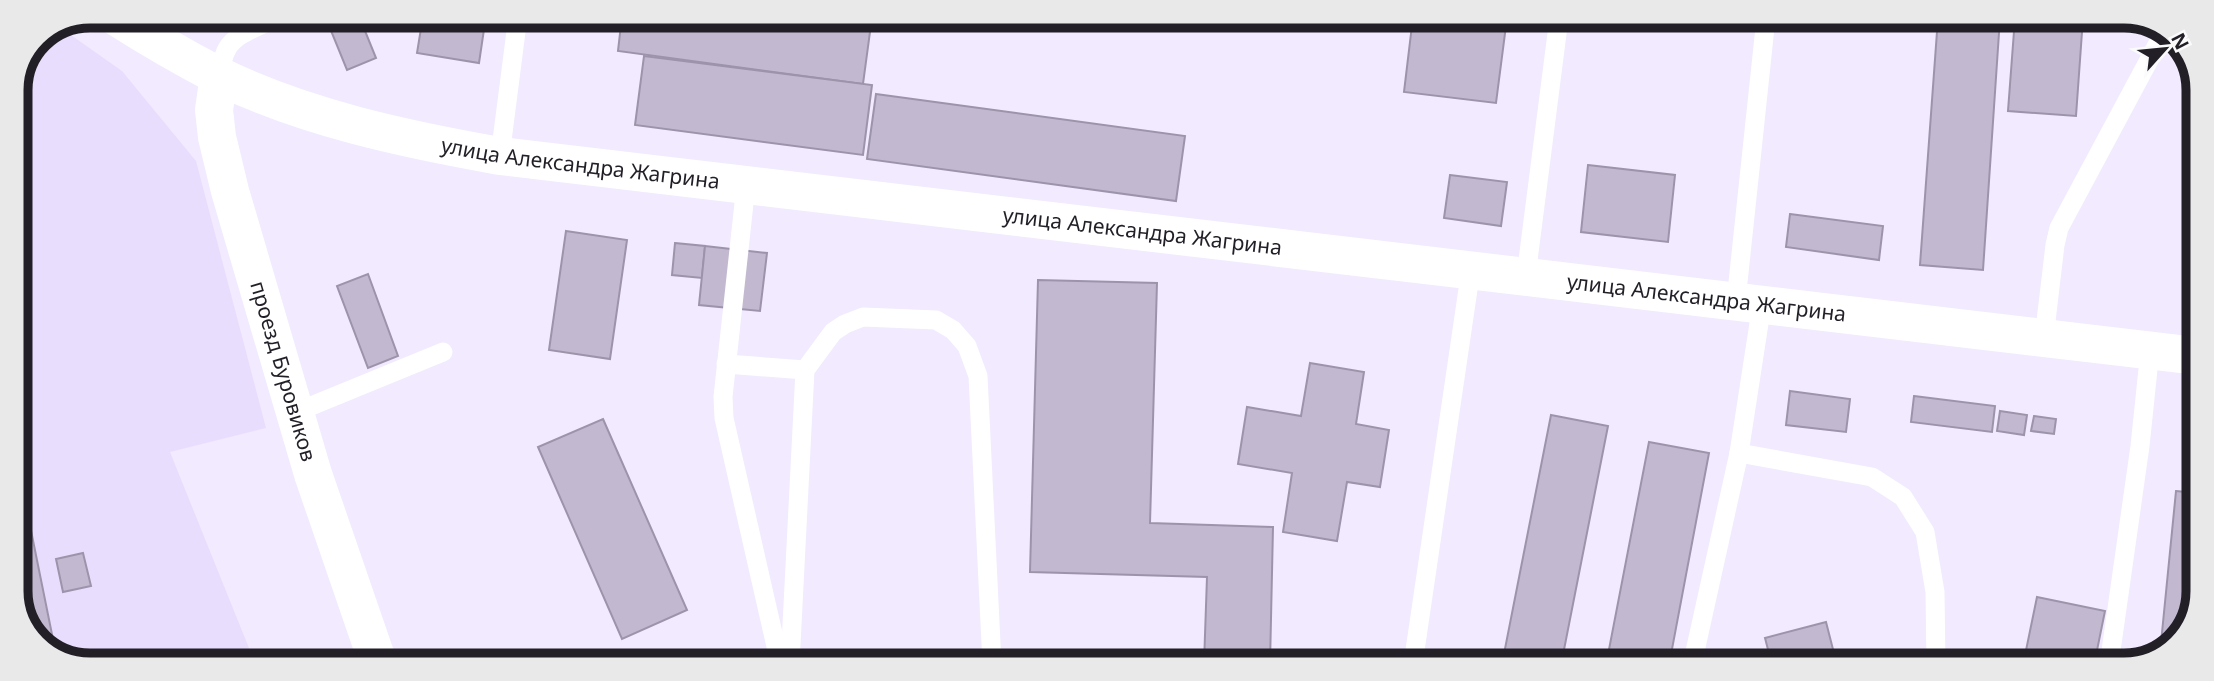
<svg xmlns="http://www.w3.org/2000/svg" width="2214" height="681" viewBox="0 0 2214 681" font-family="'Noto Sans',sans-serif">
  <rect width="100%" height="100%" fill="#f2eafe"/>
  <!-- built -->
  <path fill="#e9ddfd" d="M61 28 122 71 196 161 266 428 170 452 255 663H71L34 639 16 596V90L38 37Z"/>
  <!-- building -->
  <g fill="#c2b9d1" stroke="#9d94ab" stroke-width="2">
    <path d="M325 16H359L376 58 347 70Z"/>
    <path d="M423 16H486L479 63 417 53Z"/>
    <path d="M622 16 872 17 863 84 618 51Z"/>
    <path d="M1413 17 1507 18 1496 103 1404 92Z"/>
    <path d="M1938 18H2000L1983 270 1920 265Z"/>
    <path d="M2015 18H2083L2076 116 2008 111Z"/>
    <path d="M644 56 872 85 863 155 635 125Z"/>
    <path d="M876 94 1185 136 1176 201 867 159Z"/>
    <path d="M1588 165 1675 175 1668 242 1581 232Z"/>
    <path d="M1450 175 1507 182 1501 226 1444 218Z"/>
    <path d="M1790 214 1883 226 1879 260 1786 247Z"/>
    <path d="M566 231 627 240 610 359 549 350Z"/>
    <path d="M675 243 705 246 702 278 672 275Z"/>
    <path d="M705 246 767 253 760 311 699 305Z"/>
    <path d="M368 274 398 356 368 368 337 286Z"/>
    <path d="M1038 280 1157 283 1150 523 1273 527 1270 664H1204L1207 577 1030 572Z"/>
    <path d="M1310 363 1364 372 1356 424 1389 430 1380 487 1347 482 1337 541 1283 532 1292 473 1238 464 1247 407 1301 416Z"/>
    <path d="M1790 391 1850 399 1846 432 1786 425Z"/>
    <path d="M1914 396 1995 406 1992 432 1911 422Z"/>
    <path d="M2000 411 2027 415 2024 435 1997 431Z"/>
    <path d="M1551 415 1608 426 1561 665 1502 664Z"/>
    <path d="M2034 416 2056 419 2054 434 2031 431Z"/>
    <path d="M603 419 687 610 622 639 538 447Z"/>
    <path d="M1649 442 1709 453 1669 665H1606Z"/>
    <path d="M16 458 22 486 56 654 34 639 16 596Z"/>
    <path d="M2176 491 2196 493V610L2169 650 2160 653Z"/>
    <path d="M83 553 91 586 63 592 56 559Z"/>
    <path d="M2037 597 2105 611 2094 665H2023Z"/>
    <path d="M1826 622 1837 665H1772L1765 638Z"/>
  </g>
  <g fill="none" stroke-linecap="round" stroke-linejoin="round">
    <!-- service -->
    <g stroke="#fff" stroke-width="19">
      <path d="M219 75C221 67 223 56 227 49 237 31 262 27 278 16"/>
      <path d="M500 156 518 16"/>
      <path d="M746 185 723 397 724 418 780 664"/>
      <path d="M1526 276 1559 18"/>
      <path d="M1736 301 1766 18"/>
      <path d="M1762 304 1739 453 1872 477 1903 497 1925 532 1935 592 1936 665"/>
      <path d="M2044 338 2055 245 2059 228 2164 32"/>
      <path d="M726 364 805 370 833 332 845 324 863 317 936 320 953 330 967 346 978 376 992 664"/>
      <path d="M294 413 443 352"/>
      <path d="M790 664 805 370"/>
      <path d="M1413 664 1471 269"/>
      <path d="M1692 665 1739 453"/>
      <path d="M2109 665 2140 446 2150 350"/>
    </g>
    <!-- minor -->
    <g stroke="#fff" stroke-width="38">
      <path id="s1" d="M115 16C148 37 182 57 217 75 305 118 404 139 500 156L2197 356"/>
      <path id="s2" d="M219 75 214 110 217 137 230 191 313 474 378 663"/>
    </g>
  </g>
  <g text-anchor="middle" stroke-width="5" stroke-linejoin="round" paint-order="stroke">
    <!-- street labels -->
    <g font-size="21" fill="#221f27" stroke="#fbfbfb">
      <text dy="7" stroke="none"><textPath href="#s1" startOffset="494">улица Александра Жагрина</textPath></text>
      <text dy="7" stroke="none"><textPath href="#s1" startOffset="1060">улица Александра Жагрина</textPath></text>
      <text dy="7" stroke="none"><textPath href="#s1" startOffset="1628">улица Александра Жагрина</textPath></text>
      <text dy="7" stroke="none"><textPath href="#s2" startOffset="306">проезд Буровиков</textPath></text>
    </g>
  </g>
  <!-- crop -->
  <path d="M0 0H2214V681H0ZM90 28H2124A62 62 0 0 1 2186 90V591A62 62 0 0 1 2124 653H90A62 62 0 0 1 28 591V90A62 62 0 0 1 90 28Z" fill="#eae9ea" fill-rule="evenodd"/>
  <path fill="none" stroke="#221f27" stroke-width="9" d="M90 28H2124A62 62 0 0 1 2186 90V591A62 62 0 0 1 2124 653H90A62 62 0 0 1 28 591V90A62 62 0 0 1 90 28Z"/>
  <!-- north arrow -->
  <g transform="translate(2165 49) rotate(63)" stroke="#fbfbfb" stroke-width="5" paint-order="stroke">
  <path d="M0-5L12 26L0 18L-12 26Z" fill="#221f27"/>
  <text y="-10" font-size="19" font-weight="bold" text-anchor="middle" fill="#221f27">N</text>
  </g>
</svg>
